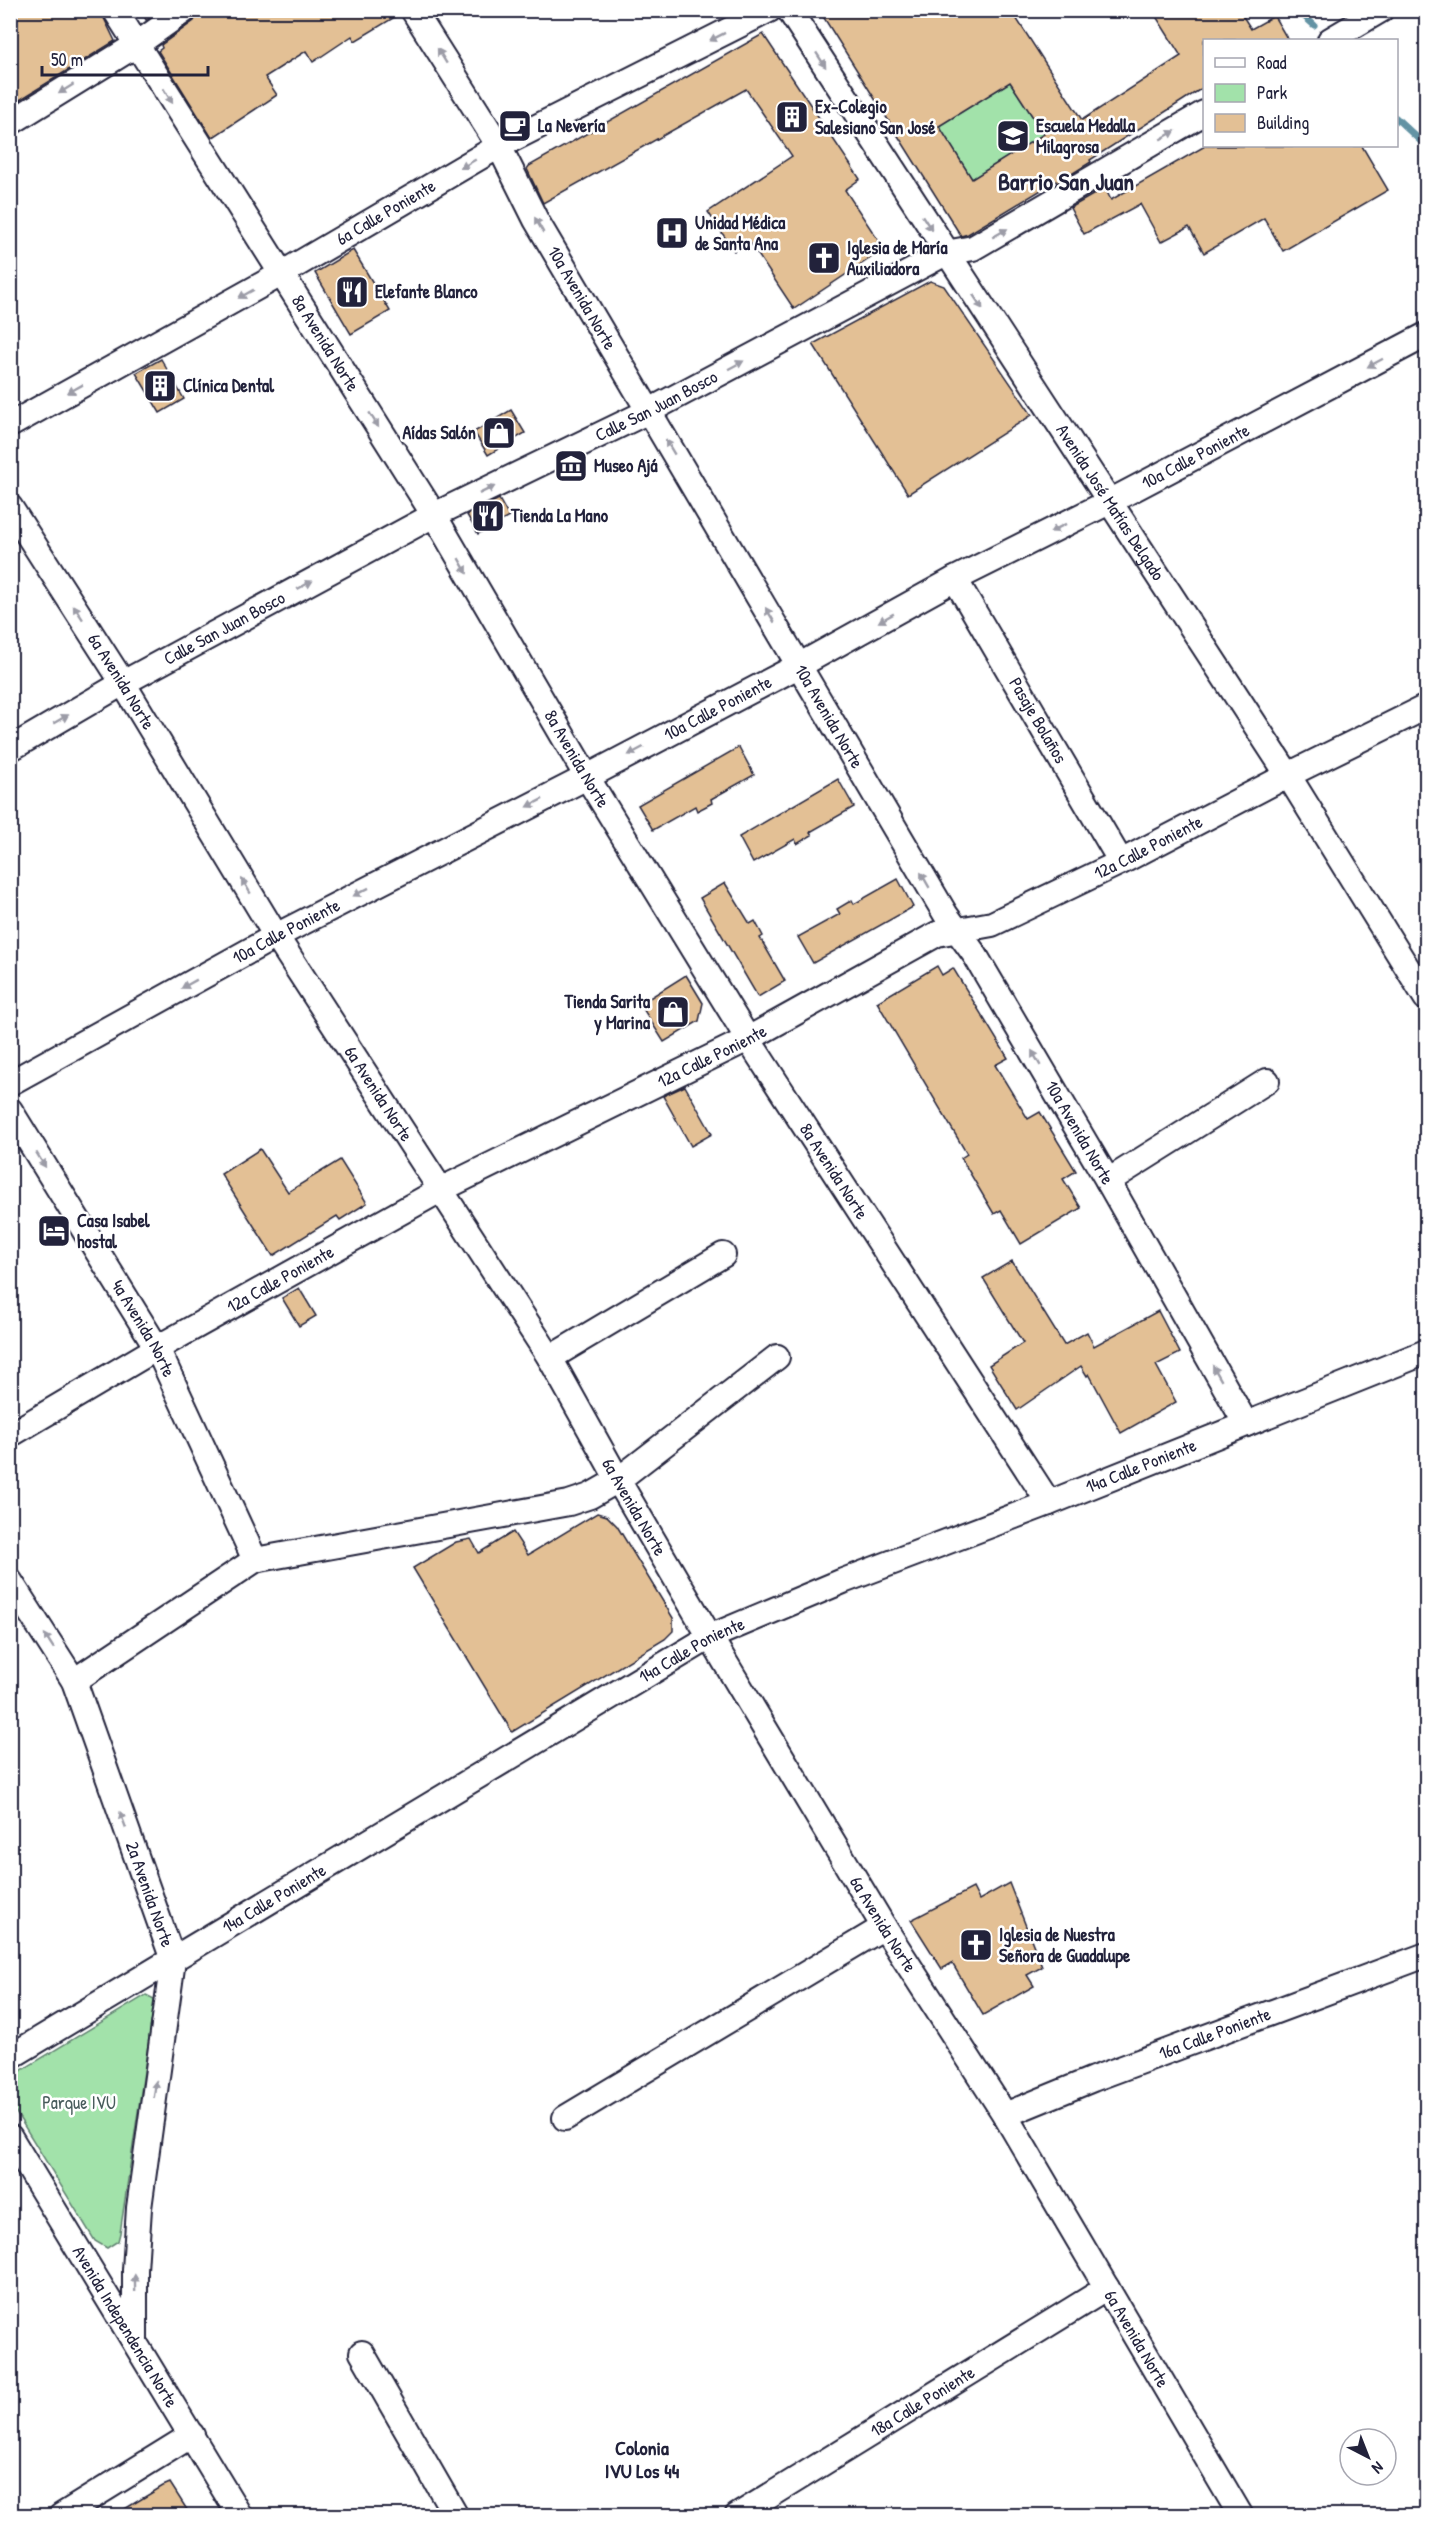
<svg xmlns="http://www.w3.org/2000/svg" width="1437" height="2526" viewBox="0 0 1437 2526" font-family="'Patrick Hand',sans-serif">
  <rect width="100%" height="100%" fill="#fff"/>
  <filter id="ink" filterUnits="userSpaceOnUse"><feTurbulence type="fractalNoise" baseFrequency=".0167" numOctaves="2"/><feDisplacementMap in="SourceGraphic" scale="12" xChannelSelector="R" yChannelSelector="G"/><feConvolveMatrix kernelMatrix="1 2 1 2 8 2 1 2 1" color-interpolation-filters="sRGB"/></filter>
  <g filter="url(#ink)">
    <!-- green -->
    <g fill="#a2e2aa" stroke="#628272" stroke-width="1.5">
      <path d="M1010 82 1044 134 972 179 939 126Z"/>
      <path d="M146 1995 154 1999V2004L120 2233 118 2241 107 2248 95 2241 12 2106 11 2083 17 2073Z"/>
    </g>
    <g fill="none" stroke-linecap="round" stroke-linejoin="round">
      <!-- stream -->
      <g stroke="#6393a4" stroke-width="7">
        <path d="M1297 10 1314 25"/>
        <path d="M1396 118 1426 146"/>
      </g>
    </g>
    <!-- building -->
    <g fill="#e3c095" stroke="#22223b" stroke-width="1.5" fill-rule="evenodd">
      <path d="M10 10H100L115 41 10 106Z"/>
      <path d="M141 10H160L146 20Z"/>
      <path d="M199 10H399L400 14 355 41 352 36 313 62 306 51 284 65 265 77 277 95 212 138 158 51 162 48 161 45 194 21Z"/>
      <path d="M819 10H1011L1082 120 1181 56 1152 10H1239L1251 29 1274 16 1288 40H1204V87L1090 160 1091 162 1057 183 1056 181 968 234 961 236ZM1010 82 1044 134 972 179 939 126Z"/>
      <path d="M763 34 860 179 845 190 884 249 794 309 749 241 734 251 708 212 792 156 746 89 543 203 527 169 529 166Z"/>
      <path d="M1205 146H1362L1388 190 1283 251 1264 218 1204 253 1189 227 1161 242 1140 204 1084 234 1070 208 1105 188 1111 200Z"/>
      <path d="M353 250 390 311 351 334 315 273Z"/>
      <path d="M930 281 944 286 1032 415 908 494 813 344Z"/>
      <path d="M161 359 184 399 160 413 136 373Z"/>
      <path d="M511 410 525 433 488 455 474 432Z"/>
      <path d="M499 499 509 517 478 534 467 515Z"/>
      <path d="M739 747 754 775 711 799 712 803 697 811 695 806 653 830 638 805Z"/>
      <path d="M838 779 854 807 810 832 812 835 797 844 795 839 753 863 739 837Z"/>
      <path d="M898 879 913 907 813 963 798 937 840 914 837 909 852 900 854 904Z"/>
      <path d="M725 883 750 924 755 921 763 936 760 938 785 981 758 997 700 898Z"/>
      <path d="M937 966 942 975 953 968 1008 1058 995 1065 1028 1119 1040 1112 1076 1171 1063 1179 1081 1208 1021 1244 1001 1210 994 1214 961 1158 967 1154 877 1002Z"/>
      <path d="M686 975 703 1003 699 1021 664 1042 640 1004Z"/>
      <path d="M685 1086 712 1134 691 1146 663 1096Z"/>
      <path d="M260 1149 288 1192 340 1160 367 1203 340 1220 337 1216 273 1256 221 1174Z"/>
      <path d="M1012 1261 1064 1345 1087 1332 1094 1346 1158 1311 1180 1353 1156 1365 1176 1402 1121 1433 1089 1374 1087 1376 1081 1366 1017 1410 989 1365 1023 1343 983 1278Z"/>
      <path d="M299 1288 316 1316 299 1326 282 1298Z"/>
      <path d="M597 1513 607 1516 617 1526 673 1618V1631L665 1639 512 1732 413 1568 456 1542 471 1539 479 1553 513 1532 528 1555Z"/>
      <path d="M1009 1883 1042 1967 1027 1975 1034 1986 983 2015 952 1963 942 1969 911 1920 973 1888 979 1900Z"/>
      <path d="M170 2483 191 2516H113L163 2486Z"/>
    </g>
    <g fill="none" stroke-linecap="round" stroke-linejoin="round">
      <defs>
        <g id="minor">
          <path id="s1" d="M115 10 434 515 587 777 748 1039 1049 1503"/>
          <path id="s2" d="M413 10 499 146 536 220 946 915 975 955 1108 1181 1246 1424"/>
          <path id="s3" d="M789 10 1288 775 1426 998"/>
          <path d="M1330 40 1381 10"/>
          <path d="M10 123 136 45 185 10"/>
          <path id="s4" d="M10 425 281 274 499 146 769 10"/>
          <path id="s5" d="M10 507 123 683 276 936 550 1358 618 1480 710 1637 884 1927 1005 2115 1241 2516"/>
          <path id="s6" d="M955 579 1121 862"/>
          <path id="s7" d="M10 749 123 683 434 515 649 411 946 253 973 248 1204 113"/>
          <path id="s8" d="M10 1083 276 936 587 777 800 665 955 579 1111 501 1426 335"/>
          <path id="s9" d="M10 1110 157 1348 255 1560"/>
          <path d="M1108 1181 1267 1081"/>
          <path d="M550 1358 723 1255"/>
          <path id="s10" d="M10 1435 157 1348 442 1189 748 1039 937 934 992 924 1121 862 1288 775 1426 707"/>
          <path id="s11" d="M10 1581 74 1681 173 1960 139 2208 135 2270V2342"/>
          <path d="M74 1681 255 1560 569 1503 590 1496 618 1480 777 1357"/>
          <path id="s12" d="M10 2057 710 1637 843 1581 1049 1503 1426 1352"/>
          <path id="s13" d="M1005 2115 1093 2079 1426 1955"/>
          <path d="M565 2118 884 1927"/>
          <path id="s14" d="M10 2137 240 2516"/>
          <path d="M362 2353 456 2516"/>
          <path d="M61 2516 192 2435"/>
          <path id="s15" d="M737 2516 1107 2288"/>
        </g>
      </defs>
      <!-- minor casing -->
      <use href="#minor" stroke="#22223b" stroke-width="28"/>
      <!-- minor -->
      <use href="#minor" stroke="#fff" stroke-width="24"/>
    </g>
    <!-- one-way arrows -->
    <defs><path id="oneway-solid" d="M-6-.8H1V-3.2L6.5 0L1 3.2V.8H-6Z" transform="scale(1.5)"/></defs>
    <g fill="#9c9ca7">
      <use href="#oneway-solid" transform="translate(717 37) rotate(153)"/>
      <use href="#oneway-solid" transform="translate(442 56) rotate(-122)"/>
      <use href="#oneway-solid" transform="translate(821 60) rotate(57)"/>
      <use href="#oneway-solid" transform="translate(66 89) rotate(148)"/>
      <use href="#oneway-solid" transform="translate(168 96) rotate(58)"/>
      <use href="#oneway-solid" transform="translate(1168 135) rotate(-30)"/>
      <use href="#oneway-solid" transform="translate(468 164) rotate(150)"/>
      <use href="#oneway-solid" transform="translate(927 223) rotate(57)"/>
      <use href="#oneway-solid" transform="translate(539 225) rotate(-120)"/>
      <use href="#oneway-solid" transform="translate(1000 233) rotate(-30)"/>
      <use href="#oneway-solid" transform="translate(246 294) rotate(151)"/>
      <use href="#oneway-solid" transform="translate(978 302) rotate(56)"/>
      <use href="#oneway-solid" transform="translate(1375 363) rotate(152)"/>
      <use href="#oneway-solid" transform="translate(736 365) rotate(-28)"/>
      <use href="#oneway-solid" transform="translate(75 389) rotate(151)"/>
      <use href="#oneway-solid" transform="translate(374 420) rotate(58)"/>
      <use href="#oneway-solid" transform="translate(670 447) rotate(-121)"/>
      <use href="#oneway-solid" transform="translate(487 490) rotate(-26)"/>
      <use href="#oneway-solid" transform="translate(1058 528) rotate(153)"/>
      <use href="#oneway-solid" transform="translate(463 566) rotate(60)"/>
      <use href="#oneway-solid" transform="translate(305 585) rotate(-28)"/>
      <use href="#oneway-solid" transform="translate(78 612) rotate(-123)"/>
      <use href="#oneway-solid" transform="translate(770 615) rotate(-121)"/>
      <use href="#oneway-solid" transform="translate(886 618) rotate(151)"/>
      <use href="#oneway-solid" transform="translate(61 719) rotate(-30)"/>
      <use href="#oneway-solid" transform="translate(636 751) rotate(152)"/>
      <use href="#oneway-solid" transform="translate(535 803) rotate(153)"/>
      <use href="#oneway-solid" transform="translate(925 880) rotate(-120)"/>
      <use href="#oneway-solid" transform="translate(246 886) rotate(-121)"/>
      <use href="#oneway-solid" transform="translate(361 892) rotate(153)"/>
      <use href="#oneway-solid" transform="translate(189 984) rotate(151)"/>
      <use href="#oneway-solid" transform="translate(1036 1058) rotate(-120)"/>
      <use href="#oneway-solid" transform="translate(41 1160) rotate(58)"/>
      <use href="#oneway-solid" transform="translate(1217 1373) rotate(-120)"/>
      <use href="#oneway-solid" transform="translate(49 1641) rotate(-123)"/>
      <use href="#oneway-solid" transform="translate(123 1820) rotate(-110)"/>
      <use href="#oneway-solid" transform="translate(155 2089) rotate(-82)"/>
      <use href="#oneway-solid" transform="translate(135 2283) rotate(-91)"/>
    </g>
  </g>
  <!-- icons -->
  <defs>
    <symbol id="building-square" viewBox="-11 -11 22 22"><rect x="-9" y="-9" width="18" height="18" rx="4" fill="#22223b" stroke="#fff"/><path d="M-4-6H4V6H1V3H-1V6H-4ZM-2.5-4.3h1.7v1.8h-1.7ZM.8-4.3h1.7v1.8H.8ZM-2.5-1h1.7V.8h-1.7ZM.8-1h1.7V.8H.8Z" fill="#fff"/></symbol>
    <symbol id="cafe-square" viewBox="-11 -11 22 22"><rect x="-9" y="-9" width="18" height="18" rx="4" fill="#22223b" stroke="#fff"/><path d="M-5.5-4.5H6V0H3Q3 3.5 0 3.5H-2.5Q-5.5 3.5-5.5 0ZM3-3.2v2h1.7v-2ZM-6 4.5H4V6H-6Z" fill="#fff"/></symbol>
    <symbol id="school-square" viewBox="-11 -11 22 22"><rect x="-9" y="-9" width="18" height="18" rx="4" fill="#22223b" stroke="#fff"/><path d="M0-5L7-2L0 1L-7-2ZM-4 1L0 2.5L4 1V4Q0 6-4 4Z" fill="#fff"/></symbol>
    <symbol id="hospital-square" viewBox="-11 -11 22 22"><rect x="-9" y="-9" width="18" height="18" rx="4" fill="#22223b" stroke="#fff"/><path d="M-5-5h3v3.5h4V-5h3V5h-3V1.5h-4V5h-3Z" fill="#fff"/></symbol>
    <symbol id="church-square" viewBox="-11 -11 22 22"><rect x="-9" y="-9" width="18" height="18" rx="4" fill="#22223b" stroke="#fff"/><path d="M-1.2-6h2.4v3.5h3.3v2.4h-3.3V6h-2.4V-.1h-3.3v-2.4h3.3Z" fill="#fff"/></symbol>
    <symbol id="restaurant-square" viewBox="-11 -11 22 22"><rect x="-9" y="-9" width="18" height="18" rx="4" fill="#22223b" stroke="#fff"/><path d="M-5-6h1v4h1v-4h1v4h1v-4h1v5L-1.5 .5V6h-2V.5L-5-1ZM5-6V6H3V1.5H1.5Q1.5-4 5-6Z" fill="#fff"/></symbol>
    <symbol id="shop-square" viewBox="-11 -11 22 22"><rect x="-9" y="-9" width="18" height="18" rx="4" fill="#22223b" stroke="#fff"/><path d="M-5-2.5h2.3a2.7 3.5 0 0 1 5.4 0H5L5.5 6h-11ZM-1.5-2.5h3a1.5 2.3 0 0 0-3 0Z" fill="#fff"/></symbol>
    <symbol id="museum-square" viewBox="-11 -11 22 22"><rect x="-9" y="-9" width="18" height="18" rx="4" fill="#22223b" stroke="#fff"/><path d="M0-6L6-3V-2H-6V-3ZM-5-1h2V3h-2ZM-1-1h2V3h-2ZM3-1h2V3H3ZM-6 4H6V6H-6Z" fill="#fff"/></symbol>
    <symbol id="hotel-square" viewBox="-11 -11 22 22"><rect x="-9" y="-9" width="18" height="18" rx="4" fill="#22223b" stroke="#fff"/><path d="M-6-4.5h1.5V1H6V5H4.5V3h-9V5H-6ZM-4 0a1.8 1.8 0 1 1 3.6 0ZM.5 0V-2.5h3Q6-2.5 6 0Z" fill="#fff"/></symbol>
  </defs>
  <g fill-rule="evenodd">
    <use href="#building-square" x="773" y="98" width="38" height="38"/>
    <use href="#cafe-square" x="496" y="107" width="38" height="38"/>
    <use href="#school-square" x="994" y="117" width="38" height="38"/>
    <use href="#hospital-square" x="653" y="214" width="38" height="38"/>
    <use href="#church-square" x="805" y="239" width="38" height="38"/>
    <use href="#restaurant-square" x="333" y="273" width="38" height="38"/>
    <use href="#building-square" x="141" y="367" width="38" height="38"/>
    <use href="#shop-square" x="480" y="414" width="38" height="38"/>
    <use href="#museum-square" x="552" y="447" width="38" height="38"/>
    <use href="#restaurant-square" x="469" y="497" width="38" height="38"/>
    <use href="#shop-square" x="654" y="993" width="38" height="38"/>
    <use href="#hotel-square" x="35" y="1212" width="38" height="38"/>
    <use href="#church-square" x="957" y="1926" width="38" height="38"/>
  </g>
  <g text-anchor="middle" stroke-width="5" stroke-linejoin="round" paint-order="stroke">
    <!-- poi labels -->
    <g font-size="18" font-weight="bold" fill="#22223b" stroke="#fff" text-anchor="start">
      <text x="815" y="113">Ex-Colegio<tspan x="815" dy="21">Salesiano San José</tspan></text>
      <text x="538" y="132">La Nevería</text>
      <text x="1036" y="132">Escuela Medalla<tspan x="1036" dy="21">Milagrosa</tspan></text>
      <text x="695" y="229">Unidad Médica<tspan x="695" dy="21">de Santa Ana</tspan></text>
      <text x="847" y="254">Iglesia de María<tspan x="847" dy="21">Auxiliadora</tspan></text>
      <text x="375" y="298">Elefante Blanco</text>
      <text x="183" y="392">Clínica Dental</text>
      <text x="476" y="439" text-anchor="end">Aídas Salón</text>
      <text x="594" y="472">Museo Ajá</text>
      <text x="511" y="522">Tienda La Mano</text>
      <text x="650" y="1008" text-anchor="end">Tienda Sarita<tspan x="650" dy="21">y Marina</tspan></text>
      <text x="77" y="1227">Casa Isabel<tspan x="77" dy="21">hostal</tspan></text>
      <text x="999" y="1941">Iglesia de Nuestra<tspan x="999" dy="21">Señora de Guadalupe</tspan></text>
    </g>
    <!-- street labels -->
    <g font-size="18" fill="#22223b" stroke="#fff">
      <text dy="6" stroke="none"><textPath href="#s4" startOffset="432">6a Calle Poniente</textPath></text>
      <text dy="6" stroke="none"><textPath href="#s2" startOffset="334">10a Avenida Norte</textPath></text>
      <text dy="6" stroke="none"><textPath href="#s1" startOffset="394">8a Avenida Norte</textPath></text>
      <text dy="6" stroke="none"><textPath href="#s7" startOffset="732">Calle San Juan Bosco</textPath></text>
      <text dy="6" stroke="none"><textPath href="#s8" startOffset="1341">10a Calle Poniente</textPath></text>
      <text dy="6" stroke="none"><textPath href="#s3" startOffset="588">Avenida José Matías Delgado</textPath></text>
      <text dy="6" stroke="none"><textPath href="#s7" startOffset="246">Calle San Juan Bosco</textPath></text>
      <text dy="6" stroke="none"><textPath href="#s5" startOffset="207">6a Avenida Norte</textPath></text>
      <text dy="6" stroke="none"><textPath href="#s8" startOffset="801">10a Calle Poniente</textPath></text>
      <text dy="6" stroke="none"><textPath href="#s2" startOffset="820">10a Avenida Norte</textPath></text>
      <text dy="6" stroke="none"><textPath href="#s6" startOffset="164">Pasaje Bolaños</textPath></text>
      <text dy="6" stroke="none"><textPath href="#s1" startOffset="880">8a Avenida Norte</textPath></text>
      <text dy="6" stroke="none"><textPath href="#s10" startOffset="1284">12a Calle Poniente</textPath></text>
      <text dy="6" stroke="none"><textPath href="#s8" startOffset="315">10a Calle Poniente</textPath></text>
      <text dy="6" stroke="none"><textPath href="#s10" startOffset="798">12a Calle Poniente</textPath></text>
      <text dy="6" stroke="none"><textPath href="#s5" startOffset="693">6a Avenida Norte</textPath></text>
      <text dy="6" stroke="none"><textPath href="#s2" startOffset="1306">10a Avenida Norte</textPath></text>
      <text dy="6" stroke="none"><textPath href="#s1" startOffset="1366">8a Avenida Norte</textPath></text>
      <text dy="6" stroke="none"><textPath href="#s10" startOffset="312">12a Calle Poniente</textPath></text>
      <text dy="6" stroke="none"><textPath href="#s9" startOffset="256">4a Avenida Norte</textPath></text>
      <text dy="6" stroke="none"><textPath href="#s12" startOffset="1280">14a Calle Poniente</textPath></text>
      <text dy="6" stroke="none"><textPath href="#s5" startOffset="1179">6a Avenida Norte</textPath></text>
      <text dy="6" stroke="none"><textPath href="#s12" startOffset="794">14a Calle Poniente</textPath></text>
      <text dy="6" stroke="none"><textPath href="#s11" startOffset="345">2a Avenida Norte</textPath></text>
      <text dy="6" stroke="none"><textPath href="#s12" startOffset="308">14a Calle Poniente</textPath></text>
      <text dy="6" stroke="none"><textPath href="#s5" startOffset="1665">6a Avenida Norte</textPath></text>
      <text dy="6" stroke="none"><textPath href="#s13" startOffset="225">16a Calle Poniente</textPath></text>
      <text dy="6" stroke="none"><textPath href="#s14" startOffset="222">Avenida Independencia Norte</textPath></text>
      <text dy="6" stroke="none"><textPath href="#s5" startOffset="2151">6a Avenida Norte</textPath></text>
      <text dy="6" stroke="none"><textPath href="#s15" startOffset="218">18a Calle Poniente</textPath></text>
    </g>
    <!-- park labels -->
    <g font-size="18" fill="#485c5c" stroke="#fff">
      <text x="79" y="2109">Parque IVU</text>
    </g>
    <!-- neighbourhood labels -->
    <g font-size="20" font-weight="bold" fill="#22223b" stroke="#fff">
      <text x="642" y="2455">Colonia<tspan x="642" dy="23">IVU Los 44</tspan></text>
    </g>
    <!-- district labels -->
    <g font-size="24" font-weight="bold" fill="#22223b" stroke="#fff">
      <text x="1066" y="190">Barrio San Juan</text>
    </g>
  </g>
  <!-- margin -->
  <rect width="1437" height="2526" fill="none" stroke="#fff" stroke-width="36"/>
  <rect x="18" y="18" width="1401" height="2490" fill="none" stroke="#22223b" stroke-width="2" filter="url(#ink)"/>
  <!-- legend -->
  <rect x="1203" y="39" width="195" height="108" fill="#ffffff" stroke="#a7a7b1" stroke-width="1.5"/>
  <rect x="1215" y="58" width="30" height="9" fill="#ffffff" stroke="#a7a7b1" stroke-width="1.5"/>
  <text x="1257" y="69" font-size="18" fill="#22223b">Road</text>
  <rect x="1215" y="84" width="30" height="18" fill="#a2e2aa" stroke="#a7a7b1" stroke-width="1.5"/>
  <text x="1257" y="99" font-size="18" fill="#22223b">Park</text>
  <rect x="1215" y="114" width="30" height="18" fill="#e3c095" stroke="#a7a7b1" stroke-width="1.5"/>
  <text x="1257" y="129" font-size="18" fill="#22223b">Building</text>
  <!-- north arrow -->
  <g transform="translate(1368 2457) rotate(138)"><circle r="28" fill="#ffffff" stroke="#a7a7b1" stroke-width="1.5"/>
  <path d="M0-4.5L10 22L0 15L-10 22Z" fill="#22223b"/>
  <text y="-9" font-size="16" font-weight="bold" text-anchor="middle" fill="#22223b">N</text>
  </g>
  <!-- scale -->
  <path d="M42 66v9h166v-9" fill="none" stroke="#22223b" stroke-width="3"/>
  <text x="51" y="66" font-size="18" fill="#22223b" stroke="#ffffff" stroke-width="4.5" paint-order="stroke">50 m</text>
</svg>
